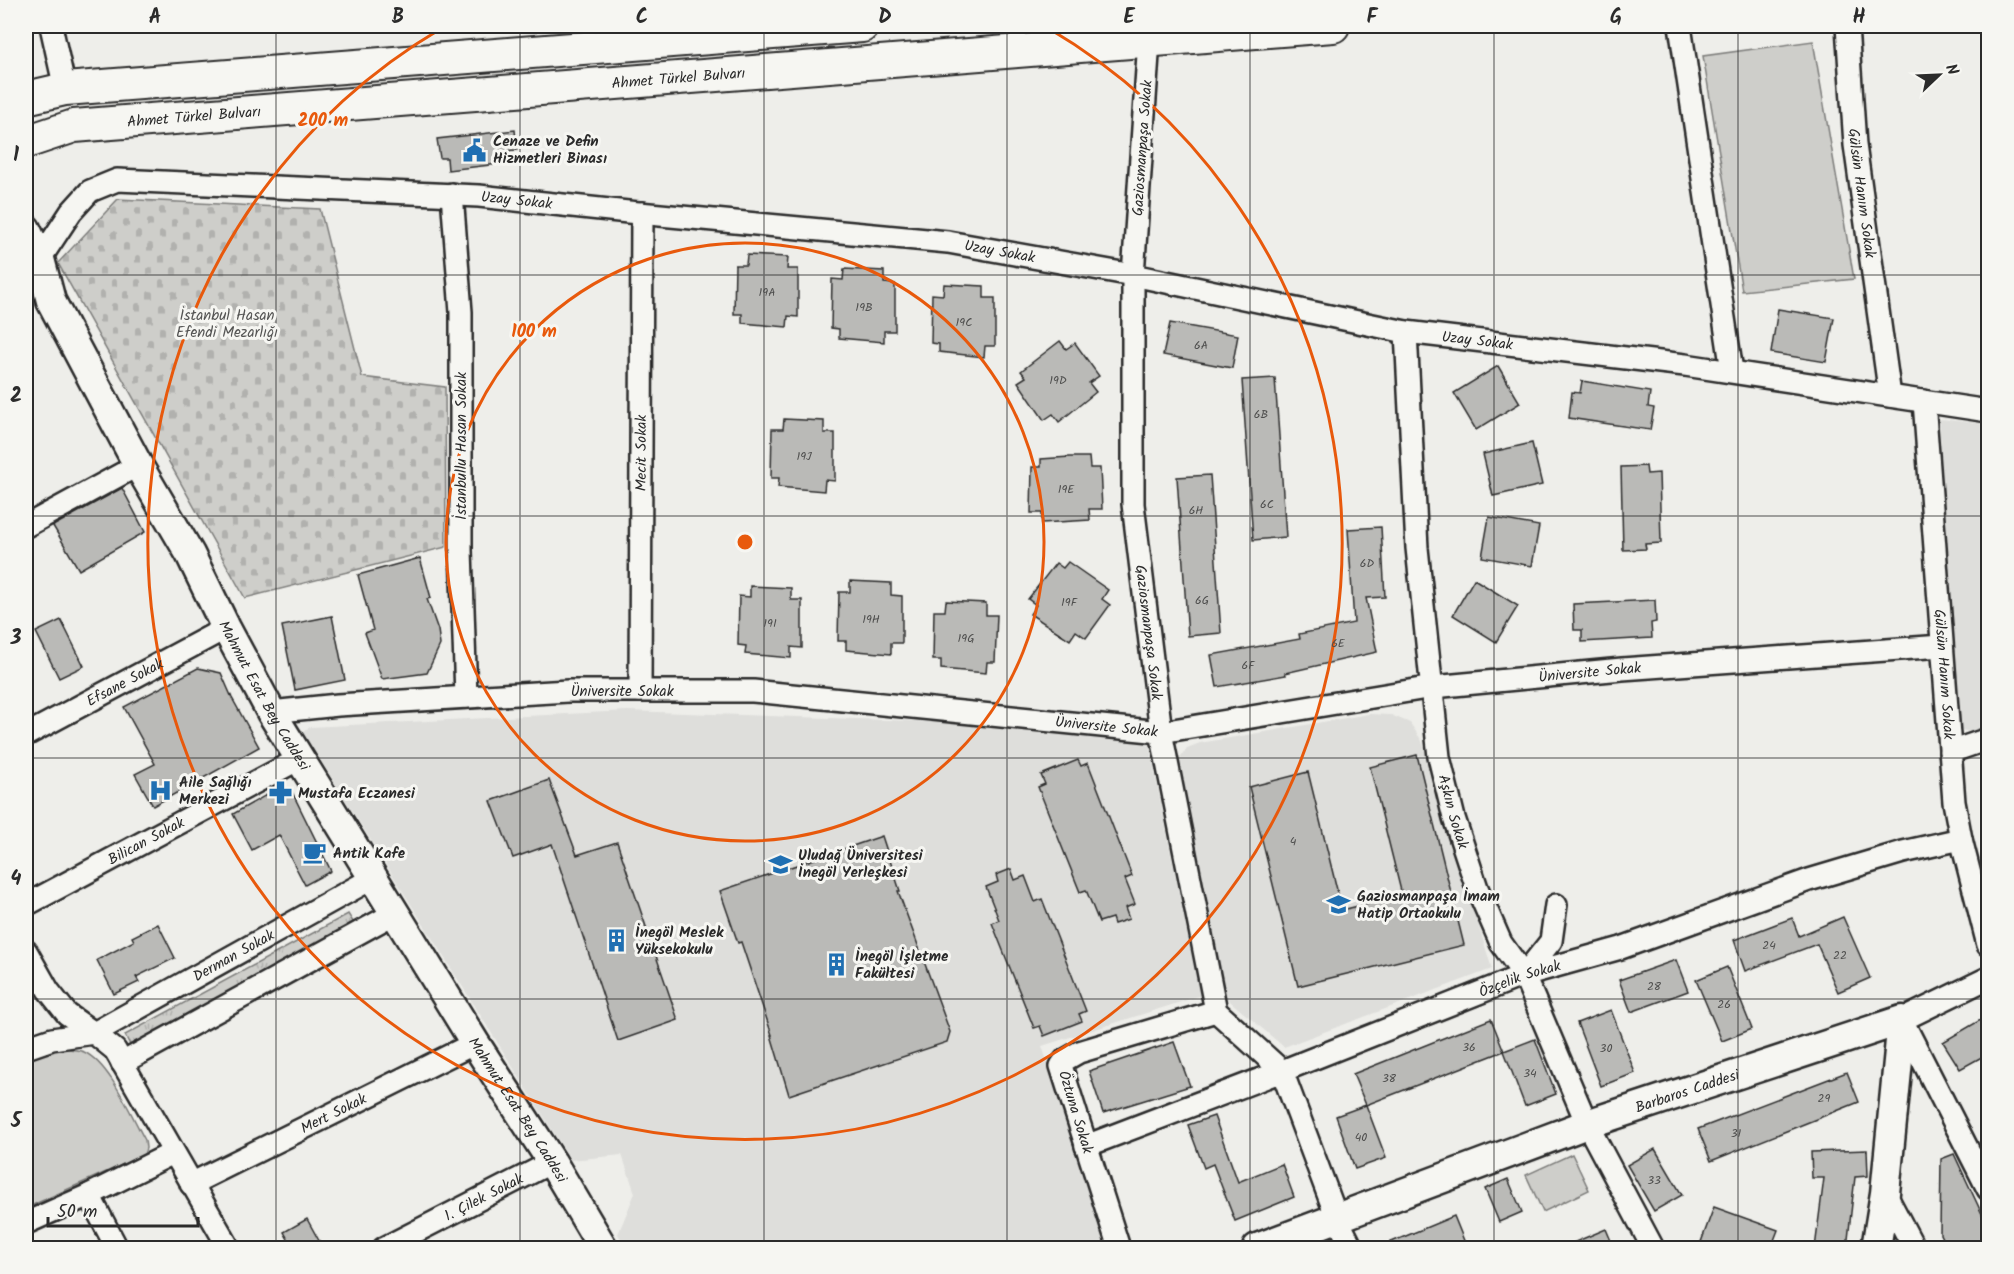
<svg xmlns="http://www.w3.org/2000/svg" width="2014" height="1274" viewBox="0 0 2014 1274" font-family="Kalam,sans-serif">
  <defs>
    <pattern id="grass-tufts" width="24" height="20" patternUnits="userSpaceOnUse" patternTransform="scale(1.5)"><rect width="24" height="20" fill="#cececa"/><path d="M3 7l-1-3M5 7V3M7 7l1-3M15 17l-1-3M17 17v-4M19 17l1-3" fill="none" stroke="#b1b1ae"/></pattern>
    <pattern id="cemetery-stones" width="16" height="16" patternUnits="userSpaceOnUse" patternTransform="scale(1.5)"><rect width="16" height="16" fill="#cececa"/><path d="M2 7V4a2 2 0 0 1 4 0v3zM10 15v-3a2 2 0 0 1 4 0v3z" fill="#b1b1ae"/></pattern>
  </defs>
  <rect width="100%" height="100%" fill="#eeeeea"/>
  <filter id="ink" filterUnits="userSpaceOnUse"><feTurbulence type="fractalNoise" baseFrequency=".0167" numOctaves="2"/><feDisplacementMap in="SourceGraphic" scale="12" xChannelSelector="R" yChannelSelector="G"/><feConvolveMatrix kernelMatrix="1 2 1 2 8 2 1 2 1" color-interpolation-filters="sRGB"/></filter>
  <g filter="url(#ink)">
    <!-- built -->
    <g fill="#dededb">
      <path d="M1939 419 1988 424V725L1971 732 1957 729Z"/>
      <path d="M627 711 1146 729 1200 996 1042 1046 1109 1248H627L618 1234 635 1193 622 1155 571 1160 303 732 310 727Z"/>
      <path d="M1369 714 1391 715 1410 723 1422 741 1492 969 1284 1047 1225 997 1193 841 1175 766 1187 748 1200 743Z"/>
    </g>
    <!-- grass -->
    <path fill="url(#grass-tufts)" stroke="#7c7c7a" stroke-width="1.5" d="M348 914 355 925 131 1047 125 1035Z"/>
    <!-- cemetery -->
    <path fill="url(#cemetery-stones)" stroke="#7c7c7a" stroke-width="1.5" d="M118 199 320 209 362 377 445 387 446 547 245 598 58 263Z"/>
    <!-- park -->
    <g fill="#cececa" stroke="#7c7c7a" stroke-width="1.5">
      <path d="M1813 41 1854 279 1742 291 1703 56Z"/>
      <path d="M61 1048C68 1049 77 1049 84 1052 110 1064 131 1115 145 1140L146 1148 144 1155 26 1208V1060L45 1050Z"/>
      <path d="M1572 1154 1589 1190 1543 1212 1526 1175Z"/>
    </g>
    <!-- building -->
    <g fill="#babab7" stroke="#2b2b2b" stroke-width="1.5">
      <path d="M515 130 517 150 506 151 507 163 448 170 447 158H440L437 139Z"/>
      <path d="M747 255 788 257 787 269H798V317L788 316 787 327 742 323V314H734L735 265H746Z"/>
      <path d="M844 269 884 271V283L895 284V331H884V342L839 338V329L831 328 832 279 843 280Z"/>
      <path d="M944 284 984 286V298H995V346H985L984 357 939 352V344L931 343 932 294 943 295Z"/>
      <path d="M1778 309 1834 318 1826 362 1771 353Z"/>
      <path d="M1170 323 1238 335 1232 368 1163 355Z"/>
      <path d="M1060 341 1066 349 1075 343 1099 376 1089 383 1096 392 1059 422 1053 414 1044 420 1018 382 1026 377 1021 371Z"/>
      <path d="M1498 366 1520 403 1476 430 1454 393Z"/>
      <path d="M1275 378 1286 537 1253 540 1242 380Z"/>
      <path d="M1582 381 1650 392 1648 407 1654 408 1650 430 1569 418 1572 392 1580 393Z"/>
      <path d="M784 419 824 421V433H835V481L825 480 824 491 778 487 779 478H771L772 429H783Z"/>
      <path d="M1532 443 1542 485 1493 496 1483 454Z"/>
      <path d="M1070 457H1089L1090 468H1100L1102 509H1089L1090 520 1042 523V513H1031L1032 467H1041V459Z"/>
      <path d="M1646 466 1647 474 1659 473 1661 543 1645 544 1646 549 1623 550 1621 467Z"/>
      <path d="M1210 475 1221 633 1188 636 1177 477Z"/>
      <path d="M122 488 145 532 79 570 53 526Z"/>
      <path d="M1489 517 1539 526 1532 566 1482 557Z"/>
      <path d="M1381 527 1385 597 1366 598 1377 652 1285 673 1286 675 1217 687 1211 655 1300 639 1299 634 1354 623 1348 529Z"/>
      <path d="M420 558 431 598 427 599 438 630 440 645 427 673 382 679 365 633 373 630 358 575Z"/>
      <path d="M1068 562 1108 590 1102 599 1110 605 1086 638 1076 631 1070 640 1030 614 1036 605 1028 599 1056 563 1063 568Z"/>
      <path d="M1474 579 1518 606 1496 642 1453 615Z"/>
      <path d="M850 581 891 583V595L902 596V643H891V654L846 650V641H838L839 592H850Z"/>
      <path d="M750 586 791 588V600H802V648L791 647V658L745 654 746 646 738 645 739 596 750 597Z"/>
      <path d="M1655 600 1656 622 1651 623 1652 638 1582 642V630H1574L1573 604Z"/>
      <path d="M946 601 986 603V615H997L995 662H987L986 673 941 669V660H933L934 611H945Z"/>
      <path d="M332 616 345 680 295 690 282 626Z"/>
      <path d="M61 620 84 666 59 678 36 632Z"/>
      <path d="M198 668 221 673 232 698 259 747 153 806 135 774 155 764 124 707Z"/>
      <path d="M1417 755 1464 945 1298 986 1249 787 1308 772 1342 910 1402 895 1370 767Z"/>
      <path d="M1078 760 1081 766 1088 763 1132 876 1125 879 1135 904 1125 908 1129 919 1114 924 1112 918 1099 922 1086 890 1080 892 1038 787 1045 784 1041 775Z"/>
      <path d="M549 780 577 855 617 842 678 1020 618 1041 552 844 513 858 491 801Z"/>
      <path d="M282 786 292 792 331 871 305 885 279 835 252 850 233 814Z"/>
      <path d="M882 836 900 891H898L950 1032 947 1042 789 1095 771 1035H772L741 942 738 943 720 891Z"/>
      <path d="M1011 869 1015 880 1025 876 1035 902 1042 899 1086 1011 1079 1014 1082 1021 1044 1036 1040 1026 1034 1028 992 923 999 920 986 887 998 882 996 875Z"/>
      <path d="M1843 917 1870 978 1838 992 1817 944 1745 971 1734 940 1792 918 1799 936Z"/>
      <path d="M158 924 175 958 136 977 139 982 114 994 97 960 134 941 132 937Z"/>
      <path d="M1676 960 1688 991 1631 1012 1619 980Z"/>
      <path d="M1727 967 1752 1029 1722 1041 1696 980Z"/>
      <path d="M1611 1010 1635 1073 1601 1086 1577 1023Z"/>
      <path d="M1989 1015V1053L1960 1069 1943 1042Z"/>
      <path d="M1491 1019 1504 1051 1366 1105 1353 1074Z"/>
      <path d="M1535 1039 1556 1094 1525 1106 1504 1051Z"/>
      <path d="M1174 1042 1190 1086 1103 1113 1089 1071Z"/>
      <path d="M1847 1072 1859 1102 1711 1161 1698 1129Z"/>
      <path d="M1366 1105 1386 1158 1355 1169 1336 1116Z"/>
      <path d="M1214 1116 1238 1182 1282 1164 1294 1197 1235 1221 1213 1164 1204 1168 1188 1125Z"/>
      <path d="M1655 1149 1682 1195 1654 1211 1627 1165Z"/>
      <path d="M1867 1150 1868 1176 1855 1177 1847 1248H1815L1824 1178H1812L1811 1152Z"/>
      <path d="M1954 1154 1989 1229V1248H1947L1940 1234 1941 1159Z"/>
      <path d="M1508 1179 1522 1212 1499 1222 1485 1189Z"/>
      <path d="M1714 1207 1778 1230 1771 1248H1721L1701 1242Z"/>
      <path d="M1454 1216 1467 1248H1377Z"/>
      <path d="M307 1219 323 1248H293L284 1232Z"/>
      <path d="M1606 1229 1614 1248H1561Z"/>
    </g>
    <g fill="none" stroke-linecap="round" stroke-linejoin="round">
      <defs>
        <g id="minor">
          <path d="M51 26 65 89"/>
          <path d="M1680 26 1732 371"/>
          <path id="s1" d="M1847 26 1855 145 1890 396"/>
          <path id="s2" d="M1149 40 1133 275V504L1161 732 1216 1011 1282 1071 1337 1218 1352 1248"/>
          <path d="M452 194 461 312V550L466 697"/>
          <path id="s3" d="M40 259 71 212 90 191 117 180 479 196 628 212 948 242 1133 275 1406 332 1685 365 1988 411"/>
          <path id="s4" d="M1406 332 1417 548 1439 757 1454 818 1477 888 1501 943 1524 975 1587 1124 1653 1248"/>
          <path id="s5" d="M1924 401 1954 802 1961 839 1988 945"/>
          <path d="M26 526 138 465"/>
          <path id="s6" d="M640 691 642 213"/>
          <path id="s7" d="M271 712 338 705 568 691H753L1161 732 1433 687 1622 669 1942 646"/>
          <path id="s8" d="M26 735 226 628"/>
          <path d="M1950 752 1988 739"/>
          <path id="s9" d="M26 905 299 759"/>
          <path id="s10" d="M26 951 48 990 67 1014 94 1033 373 878"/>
          <path d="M1524 975 1551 941 1556 905"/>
          <path d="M1988 978 1902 1020 1988 1189"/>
          <path d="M26 1048 52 1039 94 1033 115 1050 229 1248"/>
          <path d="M122 1063 395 913"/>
          <path id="s11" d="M1086 1146 1282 1071 1524 975 1621 948 1809 880 1903 852 1961 839"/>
          <path id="s12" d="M191 1184 475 1043"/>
          <path d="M1885 1193 1914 1248"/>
          <path d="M89 1195 117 1248"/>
          <path d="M26 1223 89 1195 173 1153"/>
          <path id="s13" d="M384 1248 552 1162"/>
          <path d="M1119 1248 1061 1066 1065 1060 1079 1052 1216 1011"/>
        </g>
        <g id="secondary">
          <path id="s14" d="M26 229 40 259 51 301 138 465 190 554 226 628 271 712 475 1043 552 1162 603 1248"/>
          <path id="s15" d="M1257 1248 1587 1124 1902 1020 1885 1193 1876 1248"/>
        </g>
        <g id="primary">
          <path d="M26 98 65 89 862 26"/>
          <path id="s16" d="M26 142 74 126 1333 26"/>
        </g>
      </defs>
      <!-- minor casing -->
      <use href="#minor" stroke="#2b2b2b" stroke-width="26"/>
      <!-- secondary casing -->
      <use href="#secondary" stroke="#2b2b2b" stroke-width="33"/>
      <!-- primary casing -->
      <use href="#primary" stroke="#2b2b2b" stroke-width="36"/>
      <!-- minor -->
      <use href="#minor" stroke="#f6f6f2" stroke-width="21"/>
      <!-- secondary -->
      <use href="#secondary" stroke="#f6f6f2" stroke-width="28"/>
      <!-- primary -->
      <use href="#primary" stroke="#f6f6f2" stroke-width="32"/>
    </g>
  </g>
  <!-- grid -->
  <path fill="none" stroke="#2b2b2b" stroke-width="1.5" stroke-opacity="0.55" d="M276 26V1248M520 26V1248M764 26V1248M1007 26V1248M1250 26V1248M1494 26V1248M1738 26V1248M26 275H1988M26 516H1988M26 758H1988M26 999H1988"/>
  <!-- distance rings -->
  <g fill="none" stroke="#e8590c" stroke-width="3">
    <circle cx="745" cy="542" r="299"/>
    <path d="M1048 28A597 597 0 1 1 442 28"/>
  </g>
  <!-- icons -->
  <defs>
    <symbol id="civic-bare" viewBox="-9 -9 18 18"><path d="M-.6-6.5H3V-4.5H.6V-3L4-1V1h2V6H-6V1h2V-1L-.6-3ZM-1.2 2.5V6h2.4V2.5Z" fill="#1f6fb2" stroke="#f6f6f2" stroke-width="2.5" paint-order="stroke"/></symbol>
    <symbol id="hospital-bare" viewBox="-9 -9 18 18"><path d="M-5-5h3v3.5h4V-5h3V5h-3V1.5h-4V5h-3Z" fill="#1f6fb2" stroke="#f6f6f2" stroke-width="2.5" paint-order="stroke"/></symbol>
    <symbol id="pharmacy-bare" viewBox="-9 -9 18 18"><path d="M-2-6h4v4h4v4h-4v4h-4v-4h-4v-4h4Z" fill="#1f6fb2" stroke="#f6f6f2" stroke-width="2.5" paint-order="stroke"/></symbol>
    <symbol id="cafe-bare" viewBox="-9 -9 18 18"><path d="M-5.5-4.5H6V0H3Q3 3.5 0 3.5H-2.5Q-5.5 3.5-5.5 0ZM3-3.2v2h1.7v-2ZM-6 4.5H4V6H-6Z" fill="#1f6fb2" stroke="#f6f6f2" stroke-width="2.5" paint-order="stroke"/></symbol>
    <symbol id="university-bare" viewBox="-9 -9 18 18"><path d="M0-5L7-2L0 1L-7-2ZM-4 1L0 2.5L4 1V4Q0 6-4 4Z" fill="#1f6fb2" stroke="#f6f6f2" stroke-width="2.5" paint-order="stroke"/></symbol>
    <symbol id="school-bare" viewBox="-9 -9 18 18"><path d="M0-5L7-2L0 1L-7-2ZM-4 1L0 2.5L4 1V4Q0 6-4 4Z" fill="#1f6fb2" stroke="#f6f6f2" stroke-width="2.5" paint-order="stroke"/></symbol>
    <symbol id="building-bare" viewBox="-9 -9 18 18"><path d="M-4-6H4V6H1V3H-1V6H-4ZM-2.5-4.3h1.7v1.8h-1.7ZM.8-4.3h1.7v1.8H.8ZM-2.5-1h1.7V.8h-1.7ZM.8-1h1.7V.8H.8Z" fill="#1f6fb2" stroke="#f6f6f2" stroke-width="2.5" paint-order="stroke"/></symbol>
  </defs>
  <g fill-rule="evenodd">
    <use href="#civic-bare" x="458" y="134" width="33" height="33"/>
    <use href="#hospital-bare" x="144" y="774" width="33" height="33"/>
    <use href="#pharmacy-bare" x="264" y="776" width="33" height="33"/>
    <use href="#cafe-bare" x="298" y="836" width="33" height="33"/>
    <use href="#university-bare" x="764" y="848" width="33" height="33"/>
    <use href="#school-bare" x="1322" y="888" width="33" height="33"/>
    <use href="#building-bare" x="600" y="924" width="33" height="33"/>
    <use href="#building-bare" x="820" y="948" width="33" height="33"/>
  </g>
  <g text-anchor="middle" stroke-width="6" stroke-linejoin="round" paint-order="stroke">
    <!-- number labels -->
    <g font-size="12" fill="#4f4f4e">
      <text x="767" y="296">19A</text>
      <text x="864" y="311">19B</text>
      <text x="964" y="326">19C</text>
      <text x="1201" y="349">6A</text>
      <text x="1058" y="384">19D</text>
      <text x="1261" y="418">6B</text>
      <text x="804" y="460">19J</text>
      <text x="1066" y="493">19E</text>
      <text x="1267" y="508">6C</text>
      <text x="1196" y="514">6H</text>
      <text x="1367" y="567">6D</text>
      <text x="1202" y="604">6G</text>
      <text x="1069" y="606">19F</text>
      <text x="871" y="623">19H</text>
      <text x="770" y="627">19I</text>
      <text x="966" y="642">19G</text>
      <text x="1338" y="647">6E</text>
      <text x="1248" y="669">6F</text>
      <text x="1293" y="845">4</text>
      <text x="1769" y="949">24</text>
      <text x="1840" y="959">22</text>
      <text x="1654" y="990">28</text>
      <text x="1724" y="1008">26</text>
      <text x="1469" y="1051">36</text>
      <text x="1606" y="1052">30</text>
      <text x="1530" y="1077">34</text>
      <text x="1389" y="1082">38</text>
      <text x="1824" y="1102">29</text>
      <text x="1736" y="1137">31</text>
      <text x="1361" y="1141">40</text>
      <text x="1654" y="1184">33</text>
    </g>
    <!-- street labels -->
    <g font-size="15" fill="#2b2b2b" stroke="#f6f6f2">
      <text dy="5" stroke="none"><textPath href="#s16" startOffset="657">Ahmet Türkel Bulvarı</textPath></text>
      <text dy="5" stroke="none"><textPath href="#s16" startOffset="171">Ahmet Türkel Bulvarı</textPath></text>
      <text transform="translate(1142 148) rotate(-86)" y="5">Gaziosmanpaşa Sokak</text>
      <text dy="5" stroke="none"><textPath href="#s1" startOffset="168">Gülsün Hanım Sokak</textPath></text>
      <text dy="5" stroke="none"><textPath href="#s3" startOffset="514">Uzay Sokak</textPath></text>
      <text dy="5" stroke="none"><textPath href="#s3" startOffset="1000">Uzay Sokak</textPath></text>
      <text dy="5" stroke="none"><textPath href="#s3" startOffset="1486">Uzay Sokak</textPath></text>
      <text transform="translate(461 446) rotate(-90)" y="5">İstanbullu Hasan Sokak</text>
      <text dy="5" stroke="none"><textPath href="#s6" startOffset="238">Mecit Sokak</textPath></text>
      <text dy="5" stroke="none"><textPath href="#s2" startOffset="594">Gaziosmanpaşa Sokak</textPath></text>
      <text dy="5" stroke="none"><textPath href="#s7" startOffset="1326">Üniversite Sokak</textPath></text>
      <text dy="5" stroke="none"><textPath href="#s5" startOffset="274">Gülsün Hanım Sokak</textPath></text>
      <text dy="5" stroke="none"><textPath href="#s8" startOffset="112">Efsane Sokak</textPath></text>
      <text dy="5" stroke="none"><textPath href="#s7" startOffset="352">Üniversite Sokak</textPath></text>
      <text dy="5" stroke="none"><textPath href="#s14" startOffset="525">Mahmut Esat Bey Caddesi</textPath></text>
      <text dy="5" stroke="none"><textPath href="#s7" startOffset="838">Üniversite Sokak</textPath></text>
      <text dy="5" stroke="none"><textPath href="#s4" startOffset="483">Aşkın Sokak</textPath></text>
      <text dy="5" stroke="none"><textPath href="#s9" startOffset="136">Bilican Sokak</textPath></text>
      <text dy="5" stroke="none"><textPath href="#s10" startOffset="268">Derman Sokak</textPath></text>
      <text dy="5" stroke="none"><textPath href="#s11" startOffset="465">Özçelik Sokak</textPath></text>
      <text dy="5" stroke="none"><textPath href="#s15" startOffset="458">Barbaros Caddesi</textPath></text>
      <text dy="5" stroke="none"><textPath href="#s14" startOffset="1011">Mahmut Esat Bey Caddesi</textPath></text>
      <text transform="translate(1076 1112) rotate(73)" y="5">Öztuna Sokak</text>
      <text dy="5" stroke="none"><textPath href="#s12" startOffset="159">Mert Sokak</textPath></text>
      <text dy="5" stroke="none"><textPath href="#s13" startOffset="112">1. Çilek Sokak</textPath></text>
    </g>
    <!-- poi labels -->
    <g font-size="15" font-weight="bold" fill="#2b2b2b" stroke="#f6f6f2" text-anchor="start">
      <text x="493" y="146">Cenaze ve Defin<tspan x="493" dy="17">Hizmetleri Binası</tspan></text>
      <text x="179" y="787">Aile Sağlığı<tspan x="179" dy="17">Merkezi</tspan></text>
      <text x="298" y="798">Mustafa Eczanesi</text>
      <text x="333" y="858">Antik Kafe</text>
      <text x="798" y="860">Uludağ Üniversitesi<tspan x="798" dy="17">İnegöl Yerleşkesi</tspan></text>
      <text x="1357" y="901">Gaziosmanpaşa İmam<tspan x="1357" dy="17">Hatip Ortaokulu</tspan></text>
      <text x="635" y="937">İnegöl Meslek<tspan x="635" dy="17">Yüksekokulu</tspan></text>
      <text x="855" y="961">İnegöl İşletme<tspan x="855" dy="17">Fakültesi</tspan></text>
    </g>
    <!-- park labels -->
    <g font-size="15" fill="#545453" stroke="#f6f6f2">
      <text x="227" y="320">İstanbul Hasan<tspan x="227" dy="17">Efendi Mezarlığı</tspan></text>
    </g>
  </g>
  <circle cx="745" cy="542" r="9" fill="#e8590c" stroke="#f6f6f2" stroke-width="3"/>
  <g font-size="18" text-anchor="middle" font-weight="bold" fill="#e8590c" stroke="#f6f6f2" stroke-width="6" stroke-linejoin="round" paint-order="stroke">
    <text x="323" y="126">200 m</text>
    <text x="534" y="337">100 m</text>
  </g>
  <!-- margin -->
  <rect width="2014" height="1274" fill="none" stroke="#f6f6f2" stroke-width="66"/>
  <!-- north arrow -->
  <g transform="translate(1939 75) rotate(67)" stroke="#f6f6f2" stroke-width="4.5" paint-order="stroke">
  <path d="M0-4.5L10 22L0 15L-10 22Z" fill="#2b2b2b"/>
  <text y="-9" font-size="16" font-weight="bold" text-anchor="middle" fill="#2b2b2b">N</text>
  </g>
  <!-- scale -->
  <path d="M48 1217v9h150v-9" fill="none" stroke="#2b2b2b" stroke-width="3"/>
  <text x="57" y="1217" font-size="18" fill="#2b2b2b" stroke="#f6f6f2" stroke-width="4.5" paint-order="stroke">50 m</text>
  <rect x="33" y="33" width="1948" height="1208" fill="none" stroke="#2b2b2b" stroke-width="2"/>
  <g font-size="20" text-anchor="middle" font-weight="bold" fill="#2b2b2b">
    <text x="155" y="23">A</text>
    <text x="398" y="23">B</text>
    <text x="642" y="23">C</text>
    <text x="885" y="23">D</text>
    <text x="1129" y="23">E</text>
    <text x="1372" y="23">F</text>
    <text x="1616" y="23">G</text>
    <text x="1859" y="23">H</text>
    <text x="16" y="161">1</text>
    <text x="16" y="402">2</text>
    <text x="16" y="644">3</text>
    <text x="16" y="885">4</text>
    <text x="16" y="1127">5</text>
  </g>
</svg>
